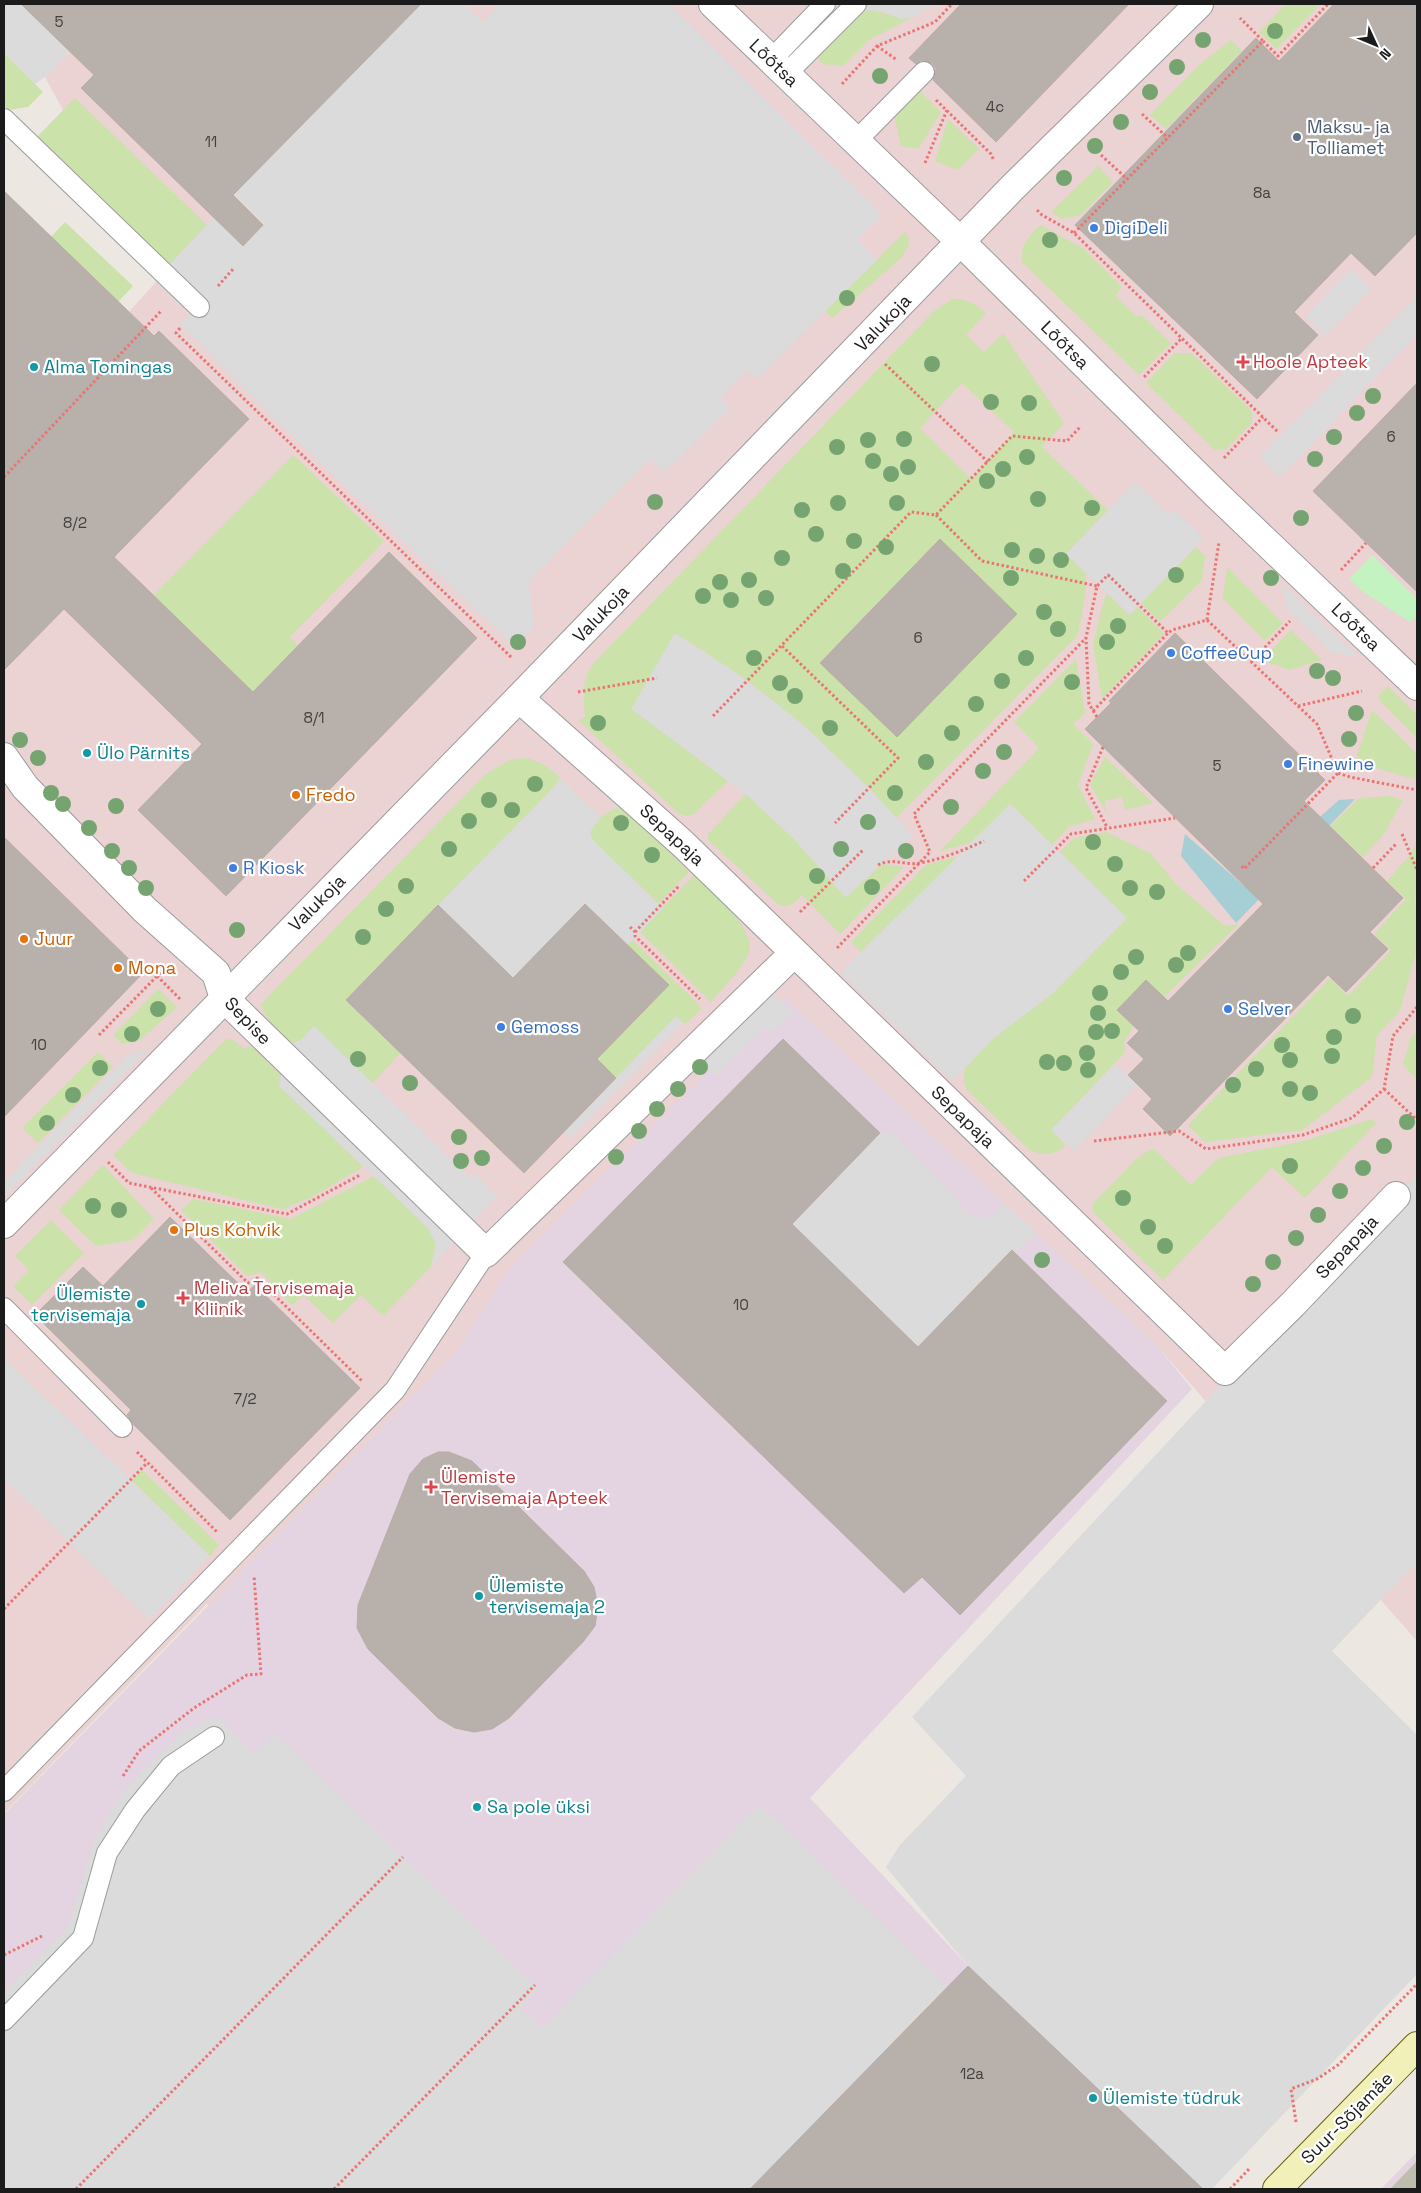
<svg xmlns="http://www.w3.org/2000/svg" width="1421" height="2193" viewBox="0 0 1421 2193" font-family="'Space Grotesk',sans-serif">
  <rect width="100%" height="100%" fill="#ece7e1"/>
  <!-- commercial -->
  <path fill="#ebd2d3" d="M118 4H1417V1641L1157 1346 784 998 464 1846 207 1604 4 1813V450L156 282 45 77Z"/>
  <!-- industrial -->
  <g fill="#e4d4e2">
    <path d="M784 997 1157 1346 1192 1389 810 1798 968 1966 1203 2189H4V1814L456 1352 509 1268Z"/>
    <path d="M1417 2152V2189H1381Z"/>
  </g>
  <!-- construction -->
  <path fill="#bfbdae" d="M1417 2161V2189H1390Z"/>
  <!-- grass -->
  <g fill="#cbe2ab" fill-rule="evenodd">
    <path d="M1286 4H1321L1276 49 1259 32Z"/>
    <path d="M868 10C883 11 896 19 911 18L869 40 843 66 823 64 816 57 857 15Z"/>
    <path d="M1231 40 1242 51 1166 129 1150 115 1200 64Z"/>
    <path d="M4 53 43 92 28 107 8 110 4 105Z"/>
    <path d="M920 91 941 112 918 149 901 146 894 114Z"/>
    <path d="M75 98 207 225 169 265 37 137Z"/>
    <path d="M948 119 979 149 958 170 935 161Z"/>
    <path d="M1098 166 1113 182 1081 215 1062 219 1051 212Z"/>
    <path d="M65 222 133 286 118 302 51 237Z"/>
    <path d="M1040 225 1083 248 1122 287 1115 295 1137 317 1141 315 1171 343 1139 375 1022 262C1020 245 1029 236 1040 225Z"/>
    <path d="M905 232 909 239 908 247 900 259 832 318 825 311Z"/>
    <path d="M952 299C965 298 976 304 986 313L966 335 984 352 1003 333 1064 423 1042 447 1108 510 1066 554 1086 573V589L1078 635 896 818C844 761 788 708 723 664 707 654 691 642 675 634L645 685 642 717 728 781 694 814 687 816 679 814 578 720 585 717C584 698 581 682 592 665L934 311ZM962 383 1014 432 971 479 920 428ZM940 539 1017 614 896 737 820 662Z"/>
    <path d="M1175 353H1191L1252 411V423L1226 449 1215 450 1146 383Z"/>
    <path d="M293 455 384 541 290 637 298 646 253 692 154 595Z"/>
    <path d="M1196 547 1205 556 1202 580 1160 622 1141 603Z"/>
    <path d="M1227 567 1283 623 1265 641 1223 599Z"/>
    <path d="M1107 593 1129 615 1138 607 1164 634 1102 699 1093 645 1101 610Z"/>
    <path d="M1291 630 1322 660 1289 670 1262 660Z"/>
    <path d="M1076 659 1085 713 1073 724 1093 744 1078 785 1095 819 1068 827 1052 845 1010 804 970 843 940 851 1039 748 1014 722Z"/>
    <path d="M1388 686 1417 715V738L1379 700 1378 697Z"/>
    <path d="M1372 710 1417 754V780L1355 762Z"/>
    <path d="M1105 757 1153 803 1125 810 1122 797 1104 801 1107 814 1090 784Z"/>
    <path d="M527 758 543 764 560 777 556 785 346 1000 400 1053 373 1083 314 1027 302 1039 294 1043C279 1036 265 1019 261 1004L486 774 511 759Z"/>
    <path d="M746 794 795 840 845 897 883 864 904 867 840 934 802 895C795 903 791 907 780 906L708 840V834Z"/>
    <path d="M1390 796 1403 800 1384 834 1363 857 1331 826 1359 798Z"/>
    <path d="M622 807 627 809 689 872 658 904 592 839 590 832C596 819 608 810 622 807Z"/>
    <path d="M1106 832 1150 853 1176 884 1225 926 1239 924 1134 1026 1124 1042 1125 1052 1052 1130 1065 1145 1063 1148C1050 1156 1039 1156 1027 1148L967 1090C963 1081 962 1075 967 1066L994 1038 1054 992 1126 918 1060 852 1074 838Z"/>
    <path d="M1417 840V889L1415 893 1417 948 1400 1011 1377 1035 1372 1077 1302 1130 1205 1142 1188 1125 1330 978 1348 996 1391 950 1374 934 1406 899 1387 881 1410 855Z"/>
    <path d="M958 856 861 952 851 942 926 865Z"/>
    <path d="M694 875C709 891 757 928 749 952 742 970 723 987 711 1002L640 932Z"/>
    <path d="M632 940 699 1005 701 1009 688 1022 683 1023 676 1017 616 1078 597 1059 627 945Z"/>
    <path d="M158 989 177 1007 139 1041 122 1044 113 1035Z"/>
    <path d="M1417 1031V1080L1403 1064 1410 1039Z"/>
    <path d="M226 1039 233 1040 245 1049 251 1045 281 1075 280 1086 363 1167 312 1197 282 1209 132 1173 113 1155Z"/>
    <path d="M98 1052 113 1067 38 1143 22 1128Z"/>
    <path d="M1372 1119 1376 1123 1305 1198 1272 1167 1163 1280 1093 1212 1092 1205 1136 1159 1153 1148 1191 1185 1219 1158 1304 1141Z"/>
    <path d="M103 1165 154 1219 133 1240 96 1246 59 1210Z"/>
    <path d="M374 1176 427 1227 436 1244 431 1267 383 1316 361 1295 333 1323 304 1295 292 1305 261 1272 247 1276 181 1210 193 1199 291 1219Z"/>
    <path d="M51 1220 84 1253 32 1305 13 1286 29 1270 15 1256Z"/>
    <path d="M142 1470 219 1545 210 1556 132 1481Z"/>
  </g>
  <!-- park -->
  <path fill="#c2f3c1" d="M1372 555 1415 597 1417 595V616L1410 622 1365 593 1349 579Z"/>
  <!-- parking -->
  <g fill="#dbdbdb">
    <path d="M4 4H21L70 52 45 77 35 84 4 53Z"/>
    <path d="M421 4H464L483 22 500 4H668L882 215 857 240 877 260 758 378 752 373 746 372 722 396V401L730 408 664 473 650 459 529 582 534 627 515 647 285 429 180 324 205 299 169 265 214 218 243 246 263 225 233 195Z"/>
    <path d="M809 4H936L911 18 901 19 880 11 868 10 857 15 836 37 806 7Z"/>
    <path d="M1351 269 1371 289 1325 336 1305 317Z"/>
    <path d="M1417 296V334L1280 477 1260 457Z"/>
    <path d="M1135 482 1166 513 1174 510 1204 538 1130 615 1066 554Z"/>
    <path d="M1281 583 1357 656 1332 653 1287 609Z"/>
    <path d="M675 633 742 677 801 723 869 788 913 836 846 897 795 840 746 794 631 709Z"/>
    <path d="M560 777 601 817 590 832 592 839 663 908 627 945 585 904 513 978 438 905 556 785Z"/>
    <path d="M1010 804 1127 918 1054 992 994 1038 952 1081 841 972Z"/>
    <path d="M773 993 793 1012 776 1029H764L760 1032 716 1077 696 1058 739 1015 763 1003Z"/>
    <path d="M676 1016 683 1023 570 1138 563 1132Z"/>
    <path d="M314 1026 469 1177 477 1176 497 1196 431 1267 436 1244 427 1227 279 1086 281 1075 294 1043 302 1039Z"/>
    <path d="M150 1047 91 1108 4 1197V1182L21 1164 127 1056Z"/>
    <path d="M1115 1064 1137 1085 1074 1151 1051 1130Z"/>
    <path d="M880 1133 895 1135 952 1193 964 1211 975 1218H990L1004 1203 1036 1233 918 1347 792 1224Z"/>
    <path d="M1417 1174V1562L1332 1651 1417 1735V1974L1212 2189H1203L968 1966 886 1867 900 1845 966 1776 912 1717Z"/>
    <path d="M4 1358 210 1556 149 1620 4 1479Z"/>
    <path d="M217 1715 255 1754 275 1733 539 1989 520 2008 542 2028 759 1805 948 1987 750 2189H4V1992L69 1925 93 1845 111 1810 129 1785 150 1762 181 1734Z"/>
  </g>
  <!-- water -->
  <path fill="#a6cfd5" d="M1355 799 1236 923 1181 856 1185 834 1243 885 1339 800Z"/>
  <!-- building -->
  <g fill="#b8b0ab" stroke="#bcada5">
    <path d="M21 4H421L233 195 263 225 243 246 81 88 94 75Z"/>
    <path d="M961 4H1129L996 142 933 80 936 69 932 63 921 60 916 64 909 58Z"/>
    <path d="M1334 4H1417V233L1375 276 1351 253 1294 312 1318 335 1257 399 1075 225 1256 38 1279 61Z"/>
    <path d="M4 191 154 336 159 331 249 419 114 557 253 692 389 552 477 638 226 896 138 810 202 744 64 609 4 670Z"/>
    <path d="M1417 383V592L1313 491Z"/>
    <path d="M940 539 1017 614 897 737 820 663Z"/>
    <path d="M1175 633 1325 780 1304 801 1403 898 1370 932 1388 949 1346 992 1328 975 1170 1136 1143 1109 1152 1099 1128 1075 1144 1059 1127 1043 1139 1031 1117 1010 1146 980 1168 1001 1263 904 1085 729 1111 703 1109 701Z"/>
    <path d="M4 837 143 973 4 1117Z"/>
    <path d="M585 904 669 985 597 1059 616 1078 524 1173 346 1000 438 905 513 978Z"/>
    <path d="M783 1039 880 1133 792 1224 918 1347 1012 1250 1167 1401 960 1615 922 1577 904 1593 563 1262Z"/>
    <path d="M170 1217 247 1292 255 1285 360 1388 230 1520 134 1425 127 1415 131 1410 35 1315 83 1267 103 1286Z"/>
    <path d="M438 1452H449L472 1461 584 1571 594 1587 598 1607 595 1626 583 1642 509 1718 492 1729 474 1732 455 1728 438 1718 368 1649 357 1628 358 1605 410 1474 423 1459Z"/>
    <path d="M968 1966 1077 2069 1203 2189H750Z"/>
  </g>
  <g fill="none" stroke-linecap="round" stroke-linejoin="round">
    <defs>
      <g id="lane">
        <path d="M771 60 825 4"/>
        <path d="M786 74 856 4"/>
        <path d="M4 119 199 307"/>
        <path d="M856 141 924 72"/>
        <path d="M4 1308 122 1427"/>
        <path d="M4 1791 395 1390 486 1253"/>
        <path d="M4 2020 83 1938 107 1853 135 1810 171 1766 214 1737"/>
      </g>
      <g id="street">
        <path d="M713 4 961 242 1217 495 1417 686"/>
        <path d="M519 698 682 843 1225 1371 1293 1304 1396 1196"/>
        <path d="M4 757 25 787 145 910 216 973 224 998 486 1253 794 953"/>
        <path d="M4 1224 519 698 1013 187 1199 4"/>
      </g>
      <path id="secondary" d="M1277 2189 1417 2046"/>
    </defs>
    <!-- lane casing -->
    <use href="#lane" stroke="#9c9c9c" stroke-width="22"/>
    <!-- street casing -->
    <use href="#street" stroke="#9c9c9c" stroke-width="30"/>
    <!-- secondary casing -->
    <use href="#secondary" stroke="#64650f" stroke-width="30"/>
    <!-- path -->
    <g stroke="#eb7473" stroke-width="3" stroke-dasharray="2.5 2.5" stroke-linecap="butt">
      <path d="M1263 41 1278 56 1328 4"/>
      <path d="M877 46 897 60"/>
      <path d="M842 84 877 46 935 22 952 4"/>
      <path d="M936 100 991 154 994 161"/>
      <path d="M1142 114 1168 138"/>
      <path d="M1101 155 1127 179"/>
      <path d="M925 163 947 110"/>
      <path d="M1037 210 1042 215 1074 233 1278 432"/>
      <path d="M1074 233 1263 41 1240 18"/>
      <path d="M218 286 233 269"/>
      <path d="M180 328 176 333 512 658"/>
      <path d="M885 364 988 462"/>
      <path d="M1144 377 1182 338"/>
      <path d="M1224 458 1263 417"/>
      <path d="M4 477 162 310"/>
      <path d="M936 515 982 561 1097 586"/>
      <path d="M1341 570 1366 543"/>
      <path d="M1207 620 1219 542"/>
      <path d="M782 646 898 758 835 823"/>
      <path d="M1251 662 1290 621"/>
      <path d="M578 692 657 678"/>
      <path d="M1298 706 1362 691"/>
      <path d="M1093 711 1168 633"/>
      <path d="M713 716 911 512 936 515 1012 436 1067 441 1081 426"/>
      <path d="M1097 717 1089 704 1086 638 1097 586 1108 575 1168 633 1172 630 1207 620 1317 724 1338 773 1244 869 1241 865"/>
      <path d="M1103 747 1086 788 1107 827"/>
      <path d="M1338 773 1350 777 1417 790"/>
      <path d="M1402 834 1417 870"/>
      <path d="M878 865C894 857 904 866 920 863 942 859 964 850 984 841"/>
      <path d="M1373 868 1396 844"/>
      <path d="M1024 881 1071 834 1175 818"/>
      <path d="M800 912 863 850"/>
      <path d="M630 927 635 932V936L700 999"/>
      <path d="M635 932 679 886"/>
      <path d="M837 948 930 852 914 814 1086 638"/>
      <path d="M157 976 180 999"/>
      <path d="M99 1035 163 970"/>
      <path d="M1384 1089 1417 1120"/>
      <path d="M1094 1141 1179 1131 1206 1149 1303 1135 1352 1118 1384 1089 1393 1036 1417 1007"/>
      <path d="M108 1162 129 1183 287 1214 360 1175"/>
      <path d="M151 1188 248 1283 257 1278 363 1382"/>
      <path d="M137 1452 217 1532"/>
      <path d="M4 1609 147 1463"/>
      <path d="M123 1776 139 1751 194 1708 247 1675 261 1674 254 1576"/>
      <path d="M4 1955 42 1936"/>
      <path d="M1296 2122 1291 2089 1317 2079 1338 2065 1417 1984"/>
      <path d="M76 2189 403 1857"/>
      <path d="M334 2189 535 1985"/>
      <path d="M1230 2189 1249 2169"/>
    </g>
    <!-- lane -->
    <use href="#lane" stroke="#fff" stroke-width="20"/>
    <!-- street -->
    <use href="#street" stroke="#fff" stroke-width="28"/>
    <!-- secondary -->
    <use href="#secondary" stroke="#f2f0b9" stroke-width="28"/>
  </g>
  <!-- trees -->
  <g fill="#76a471">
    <circle cx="1275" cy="31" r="8"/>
    <circle cx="1203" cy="40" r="8"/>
    <circle cx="1177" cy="67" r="8"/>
    <circle cx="880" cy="76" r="8"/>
    <circle cx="1150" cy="92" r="8"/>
    <circle cx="1121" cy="122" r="8"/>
    <circle cx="1095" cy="146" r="8"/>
    <circle cx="1064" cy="178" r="8"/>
    <circle cx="1050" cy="240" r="8"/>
    <circle cx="847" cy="298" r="8"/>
    <circle cx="932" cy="364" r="8"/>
    <circle cx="1373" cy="396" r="8"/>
    <circle cx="991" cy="402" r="8"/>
    <circle cx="1029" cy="403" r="8"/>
    <circle cx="1357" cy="413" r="8"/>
    <circle cx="1334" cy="437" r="8"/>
    <circle cx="904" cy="439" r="8"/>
    <circle cx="868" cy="440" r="8"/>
    <circle cx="837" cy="447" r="8"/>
    <circle cx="1027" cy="457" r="8"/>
    <circle cx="1315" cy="459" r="8"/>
    <circle cx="873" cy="461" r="8"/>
    <circle cx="908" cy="467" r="8"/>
    <circle cx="1003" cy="469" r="8"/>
    <circle cx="891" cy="474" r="8"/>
    <circle cx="987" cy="481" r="8"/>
    <circle cx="1038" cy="499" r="8"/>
    <circle cx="655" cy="502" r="8"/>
    <circle cx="838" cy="503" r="8"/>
    <circle cx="897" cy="503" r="8"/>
    <circle cx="1092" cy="508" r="8"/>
    <circle cx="802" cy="510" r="8"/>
    <circle cx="1301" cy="518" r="8"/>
    <circle cx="816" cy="534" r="8"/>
    <circle cx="854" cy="541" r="8"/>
    <circle cx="886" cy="547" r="8"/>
    <circle cx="1012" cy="550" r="8"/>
    <circle cx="1037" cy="556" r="8"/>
    <circle cx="782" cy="558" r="8"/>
    <circle cx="1061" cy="560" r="8"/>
    <circle cx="843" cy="571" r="8"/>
    <circle cx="1176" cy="575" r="8"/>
    <circle cx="1011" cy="578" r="8"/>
    <circle cx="1271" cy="578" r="8"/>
    <circle cx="749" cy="580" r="8"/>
    <circle cx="720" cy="582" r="8"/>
    <circle cx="703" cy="596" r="8"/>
    <circle cx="766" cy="598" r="8"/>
    <circle cx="731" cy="600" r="8"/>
    <circle cx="1044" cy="612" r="8"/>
    <circle cx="1118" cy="626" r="8"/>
    <circle cx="1058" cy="629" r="8"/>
    <circle cx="518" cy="642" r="8"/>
    <circle cx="1107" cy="642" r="8"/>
    <circle cx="754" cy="658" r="8"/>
    <circle cx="1026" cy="658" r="8"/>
    <circle cx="1317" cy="671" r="8"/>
    <circle cx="1333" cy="678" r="8"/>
    <circle cx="1002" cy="681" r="8"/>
    <circle cx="1072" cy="682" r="8"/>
    <circle cx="780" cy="683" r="8"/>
    <circle cx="795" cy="696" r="8"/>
    <circle cx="976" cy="704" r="8"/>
    <circle cx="1356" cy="713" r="8"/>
    <circle cx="598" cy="723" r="8"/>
    <circle cx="830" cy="728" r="8"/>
    <circle cx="952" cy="733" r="8"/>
    <circle cx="1349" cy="739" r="8"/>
    <circle cx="20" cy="740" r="8"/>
    <circle cx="1004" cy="752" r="8"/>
    <circle cx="38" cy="758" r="8"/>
    <circle cx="926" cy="762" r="8"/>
    <circle cx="983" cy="771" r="8"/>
    <circle cx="535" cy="784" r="8"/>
    <circle cx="51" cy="793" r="8"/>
    <circle cx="895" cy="793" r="8"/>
    <circle cx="489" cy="800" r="8"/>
    <circle cx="63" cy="804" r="8"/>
    <circle cx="116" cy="806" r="8"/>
    <circle cx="951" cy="807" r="8"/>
    <circle cx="512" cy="810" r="8"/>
    <circle cx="469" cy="821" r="8"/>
    <circle cx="868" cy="822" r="8"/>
    <circle cx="621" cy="823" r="8"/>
    <circle cx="89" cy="828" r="8"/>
    <circle cx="1093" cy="842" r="8"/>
    <circle cx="449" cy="849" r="8"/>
    <circle cx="841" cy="849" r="8"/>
    <circle cx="112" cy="851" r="8"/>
    <circle cx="906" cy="851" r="8"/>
    <circle cx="652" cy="855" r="8"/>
    <circle cx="1115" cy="864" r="8"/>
    <circle cx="129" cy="868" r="8"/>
    <circle cx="817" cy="876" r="8"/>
    <circle cx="406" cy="886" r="8"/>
    <circle cx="872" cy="887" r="8"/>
    <circle cx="146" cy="888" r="8"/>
    <circle cx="1130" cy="888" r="8"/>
    <circle cx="1157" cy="892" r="8"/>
    <circle cx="386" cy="909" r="8"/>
    <circle cx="237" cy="930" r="8"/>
    <circle cx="363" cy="937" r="8"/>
    <circle cx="1188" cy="953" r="8"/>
    <circle cx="1136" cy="957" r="8"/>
    <circle cx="1176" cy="965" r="8"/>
    <circle cx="1121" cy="972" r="8"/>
    <circle cx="1100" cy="993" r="8"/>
    <circle cx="158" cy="1009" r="8"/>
    <circle cx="1098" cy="1013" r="8"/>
    <circle cx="1353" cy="1016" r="8"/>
    <circle cx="1112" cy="1031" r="8"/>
    <circle cx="1096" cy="1032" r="8"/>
    <circle cx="132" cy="1034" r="8"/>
    <circle cx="1334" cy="1037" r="8"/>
    <circle cx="1282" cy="1045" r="8"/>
    <circle cx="1087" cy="1053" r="8"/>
    <circle cx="1332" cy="1056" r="8"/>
    <circle cx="358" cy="1059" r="8"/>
    <circle cx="1290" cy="1060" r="8"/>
    <circle cx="1047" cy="1062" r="8"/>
    <circle cx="1064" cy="1063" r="8"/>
    <circle cx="700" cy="1067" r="8"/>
    <circle cx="100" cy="1068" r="8"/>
    <circle cx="1256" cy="1069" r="8"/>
    <circle cx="1088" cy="1070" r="8"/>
    <circle cx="410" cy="1083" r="8"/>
    <circle cx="1233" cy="1085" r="8"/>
    <circle cx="678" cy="1089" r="8"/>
    <circle cx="1290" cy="1089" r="8"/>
    <circle cx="1310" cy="1093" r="8"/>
    <circle cx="73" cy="1095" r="8"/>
    <circle cx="657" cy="1109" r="8"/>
    <circle cx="1407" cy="1122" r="8"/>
    <circle cx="47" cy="1123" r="8"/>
    <circle cx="639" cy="1131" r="8"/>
    <circle cx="459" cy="1137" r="8"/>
    <circle cx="1384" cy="1146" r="8"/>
    <circle cx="616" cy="1157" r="8"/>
    <circle cx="482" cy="1158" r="8"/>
    <circle cx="461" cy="1161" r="8"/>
    <circle cx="1290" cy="1166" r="8"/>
    <circle cx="1363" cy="1168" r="8"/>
    <circle cx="1340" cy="1191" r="8"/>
    <circle cx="1123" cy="1198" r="8"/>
    <circle cx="93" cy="1206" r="8"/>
    <circle cx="119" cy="1210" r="8"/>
    <circle cx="1318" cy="1215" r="8"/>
    <circle cx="1148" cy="1227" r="8"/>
    <circle cx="1296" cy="1238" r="8"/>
    <circle cx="1165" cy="1246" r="8"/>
    <circle cx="1042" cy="1260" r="8"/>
    <circle cx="1273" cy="1262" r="8"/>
    <circle cx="1253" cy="1284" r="8"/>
  </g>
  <!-- markers -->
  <circle fill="#5c6f8a" stroke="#fff" stroke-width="2" cx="1297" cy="137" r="5"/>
  <g fill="#3f7fe0" stroke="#fff" stroke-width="2">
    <circle cx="1094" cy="228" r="5"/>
    <circle cx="1171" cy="653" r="5"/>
    <circle cx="1288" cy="764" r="5"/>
    <circle cx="233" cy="868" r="5"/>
    <circle cx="1228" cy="1009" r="5"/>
    <circle cx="501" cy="1027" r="5"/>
  </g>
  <g fill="#e0444e" stroke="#fff" stroke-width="2">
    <path d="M1240.5 354.5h5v5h5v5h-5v5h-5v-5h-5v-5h5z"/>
    <path d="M180.5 1290.5h5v5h5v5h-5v5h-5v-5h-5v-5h5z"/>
    <path d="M428.5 1479.5h5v5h5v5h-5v5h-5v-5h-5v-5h5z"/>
  </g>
  <g fill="#0f9aa8" stroke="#fff" stroke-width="2">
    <circle cx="34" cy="367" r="5"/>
    <circle cx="87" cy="753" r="5"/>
    <circle cx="141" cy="1304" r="5"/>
    <circle cx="479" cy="1596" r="5"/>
    <circle cx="477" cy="1807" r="5"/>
    <circle cx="1093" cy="2098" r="5"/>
  </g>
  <g fill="#e8710a" stroke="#fff" stroke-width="2">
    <circle cx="296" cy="795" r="5"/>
    <circle cx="24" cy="939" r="5"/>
    <circle cx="118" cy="968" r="5"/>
    <circle cx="174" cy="1230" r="5"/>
  </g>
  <g text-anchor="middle" stroke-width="4.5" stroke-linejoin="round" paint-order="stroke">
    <!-- number labels -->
    <g font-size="15" fill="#42403f">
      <text x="59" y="27">5</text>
      <text x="995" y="112">4c</text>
      <text x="211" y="147">11</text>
      <text x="1262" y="198">8a</text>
      <text x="1391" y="442">6</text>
      <text x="75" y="528">8/2</text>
      <text x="918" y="643">6</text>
      <text x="314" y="723">8/1</text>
      <text x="1217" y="771">5</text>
      <text x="39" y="1050">10</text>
      <text x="741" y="1310">10</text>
      <text x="245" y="1404">7/2</text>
      <text x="972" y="2079">12a</text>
    </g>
    <!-- street labels -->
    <g font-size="18" fill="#1b1b1b" stroke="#fff">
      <text transform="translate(774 63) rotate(44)" y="6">Lõõtsa</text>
      <text transform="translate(883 323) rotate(-46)" y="6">Valukoja</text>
      <text transform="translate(1065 345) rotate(45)" y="6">Lõõtsa</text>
      <text transform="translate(601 614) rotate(-46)" y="6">Valukoja</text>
      <text transform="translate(1356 627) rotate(44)" y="6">Lõõtsa</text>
      <text transform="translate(672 835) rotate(43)" y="6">Sepapaja</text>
      <text transform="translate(317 903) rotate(-45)" y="6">Valukoja</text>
      <text transform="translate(248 1021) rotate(46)" y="6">Sepise</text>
      <text transform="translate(963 1117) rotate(44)" y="6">Sepapaja</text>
      <text transform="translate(1347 1247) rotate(-46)" y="6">Sepapaja</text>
      <text transform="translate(1347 2118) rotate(-45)" y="6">Suur-Sõjamäe</text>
    </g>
    <!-- service labels -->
    <g font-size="18" fill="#4e5e75" stroke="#fff" text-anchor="start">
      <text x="1307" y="133">Maksu- ja<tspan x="1307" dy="21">Tolliamet</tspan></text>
    </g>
    <!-- shop labels -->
    <g font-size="18" fill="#366cbe" stroke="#fff" text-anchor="start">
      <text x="1104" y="234">DigiDeli</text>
      <text x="1181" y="659">CoffeeCup</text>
      <text x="1298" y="770">Finewine</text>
      <text x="243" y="874">R Kiosk</text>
      <text x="1238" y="1015">Selver</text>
      <text x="511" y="1033">Gemoss</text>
    </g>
    <!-- health labels -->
    <g font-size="18" fill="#be3a42" stroke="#fff" text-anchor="start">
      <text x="1253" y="368">Hoole Apteek</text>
      <text x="194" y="1294">Meliva Tervisemaja<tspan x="194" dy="21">Kliinik</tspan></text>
      <text x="441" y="1483">Ülemiste<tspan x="441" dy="21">Tervisemaja Apteek</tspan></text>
    </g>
    <!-- culture labels -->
    <g font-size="18" fill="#0d838f" stroke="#fff" text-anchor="start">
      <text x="44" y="373">Alma Tomingas</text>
      <text x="97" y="759">Ülo Pärnits</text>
      <text x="131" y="1300" text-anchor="end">Ülemiste<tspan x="131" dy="21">tervisemaja</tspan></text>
      <text x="489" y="1592">Ülemiste<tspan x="489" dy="21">tervisemaja 2</tspan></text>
      <text x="487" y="1813">Sa pole üksi</text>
      <text x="1103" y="2104">Ülemiste tüdruk</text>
    </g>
    <!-- food labels -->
    <g font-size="18" fill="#c56008" stroke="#fff" text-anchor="start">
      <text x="306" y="801">Fredo</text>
      <text x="34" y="945">Juur</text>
      <text x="128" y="974">Mona</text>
      <text x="184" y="1236">Plus Kohvik</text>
    </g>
  </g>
  <!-- border -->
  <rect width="1421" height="2193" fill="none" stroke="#1b1b1b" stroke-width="10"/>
  <!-- north arrow -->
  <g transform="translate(1376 45) rotate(134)" stroke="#ffffff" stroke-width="4" paint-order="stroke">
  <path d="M0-4L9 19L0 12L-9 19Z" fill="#1b1b1b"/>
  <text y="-8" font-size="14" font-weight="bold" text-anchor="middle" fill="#1b1b1b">N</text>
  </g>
</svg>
